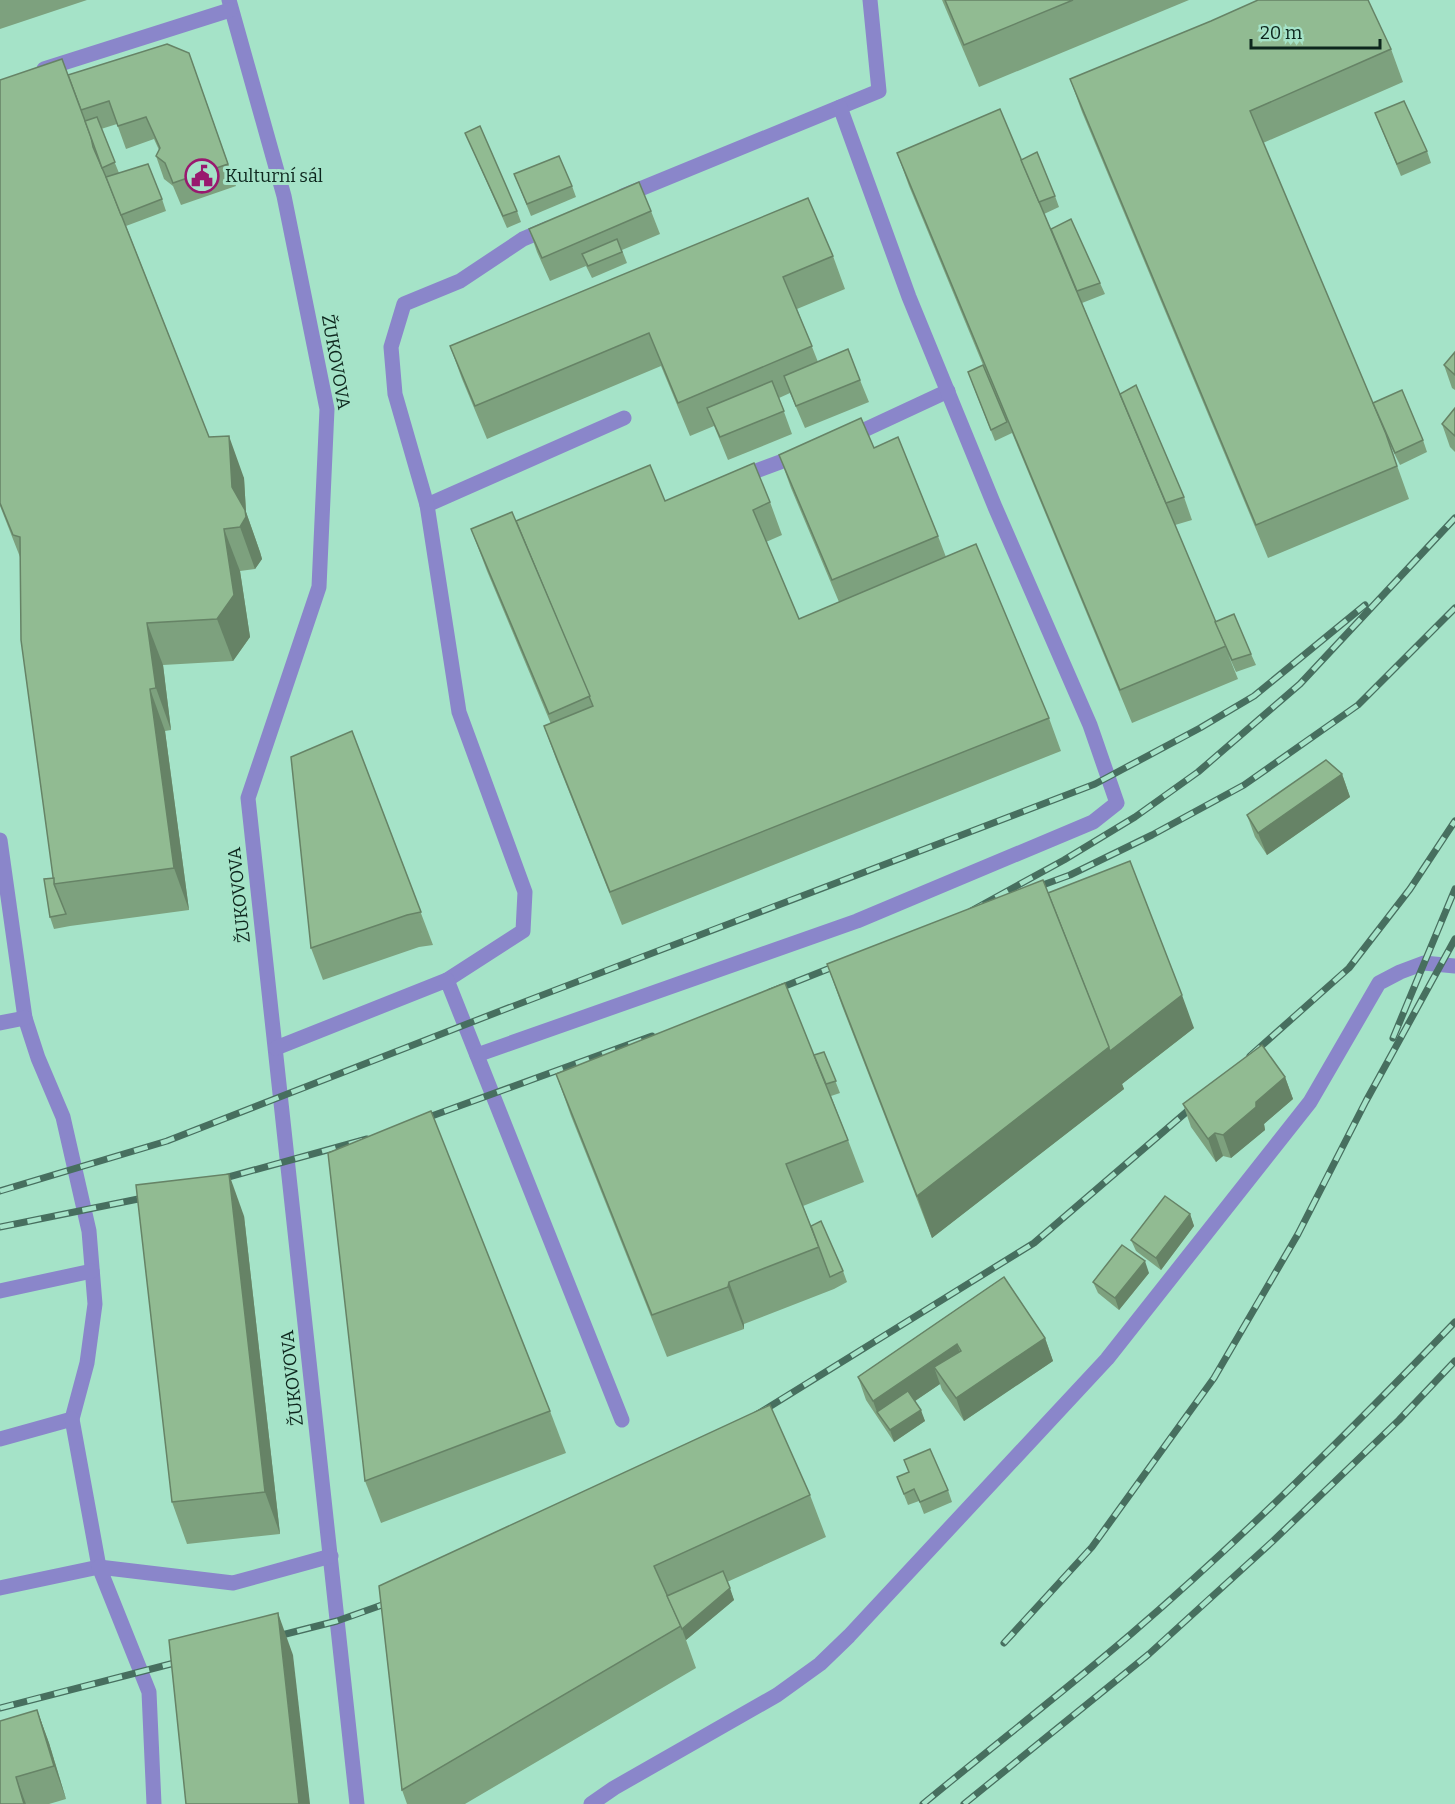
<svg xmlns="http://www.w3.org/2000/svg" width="1455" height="1804" viewBox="0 0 1455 1804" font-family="Bitter,serif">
  <rect width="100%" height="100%" fill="#a5e3c8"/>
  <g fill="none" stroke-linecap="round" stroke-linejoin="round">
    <!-- minor -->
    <g stroke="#8a86ca" stroke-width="15">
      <path d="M229 0 284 196 327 409 319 587 248 798 357 1804"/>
      <path d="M44 69 230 10"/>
      <path d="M623 196 879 91 870 0"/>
      <path d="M847 438 948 391"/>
      <path d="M740 477 799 455"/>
      <path d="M427 505 624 418"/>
      <path d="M0 840 25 1018 38 1058 63 1117 89 1231 95 1304 87 1363 72 1419 0 1439"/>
      <path d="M447 980 523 931 525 892 459 712 427 505 395 394 391 347 404 304 460 281 523 239 549 228"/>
      <path d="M0 1023 25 1018"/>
      <path d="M276 1048 447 980 622 1420"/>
      <path d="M477 1055 857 921 1093 822 1117 803 1090 725 995 507 909 297 840 107"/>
      <path d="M0 1291 92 1271"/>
      <path d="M0 1588 99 1567 72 1419"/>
      <path d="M154 1804 149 1692 99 1567 233 1583 331 1556"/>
      <path d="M591 1804 614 1788 777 1695 820 1664 849 1636 1107 1359 1310 1102 1379 983 1400 972 1424 963 1455 966"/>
    </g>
    <defs>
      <g id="rail">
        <path d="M1029 890 1070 875 1152 835 1244 785 1358 705 1455 608"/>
        <path d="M971 911 1064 860 1135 817 1198 772 1300 684 1455 518"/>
        <path d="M770 992 843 963"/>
        <path d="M1393 1038 1455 889"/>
        <path d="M1250 1056 1349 968 1410 889 1455 821"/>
        <path d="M418 1121 652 1036"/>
        <path d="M214 1181 367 1139"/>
        <path d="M0 1191 167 1141 490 1015 1095 784 1200 728 1254 696 1365 605"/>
        <path d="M0 1227 153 1196"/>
        <path d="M756 1415 1034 1243 1198 1102"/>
        <path d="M270 1638 337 1621 396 1600"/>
        <path d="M1004 1643 1092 1547 1214 1378 1298 1234 1366 1101 1455 939"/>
        <path d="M0 1708 186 1660"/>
        <path d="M923 1804C992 1747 1063 1692 1131 1634 1245 1536 1351 1430 1455 1322"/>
        <path d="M964 1804 1149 1654 1273 1541 1399 1420 1455 1361"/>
      </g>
    </defs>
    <!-- rail casing -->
    <use href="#rail" stroke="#476f5f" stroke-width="7"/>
    <!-- rail -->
    <use href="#rail" stroke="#a5e3c8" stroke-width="4.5" stroke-dasharray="14" stroke-linecap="butt"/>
  </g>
  <!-- wall -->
  <g fill="#7da17e">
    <path d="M0 0H87L0 29Z"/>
    <path d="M942 0H1189L979 87Z"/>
    <path d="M1391 49 1403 82 1263 143 1373 403 1423 440 1427 452 1400 465 1389 443 1409 499 1268 558 1082 112 1070 79Z"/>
    <path d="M189 53 236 186 181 205 173 186 164 179 156 156 159 150 154 139 126 149 117 124 101 129 119 173 162 199 166 211 126 226 209 437 244 478 246 512 260 552 262 559 255 569 240 571 250 637 233 661 163 665 171 730 165 731 189 910 70 926 54 929 50 917 54 878 20 557 0 506V80L68 75Z"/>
    <path d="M1375 113 1427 151 1431 163 1401 176Z"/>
    <path d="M465 133 517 211 521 222 507 228 470 144Z"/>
    <path d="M897 153 1021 160 1055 196 1059 207 1044 214 1051 229 1100 283 1105 294 1082 303 1122 400 1184 497 1192 520 1175 525 1215 622 1251 654 1256 665 1236 672 1228 654 1238 679 1132 723 1012 433 995 441 972 383 983 365 909 186Z"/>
    <path d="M514 174 572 186 576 197 531 216Z"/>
    <path d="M651 211 660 234 622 250 627 263 592 278 586 266 550 281 537 252 529 229Z"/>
    <path d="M833 256 845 289 797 309 818 362 860 380 869 402 805 428 790 393 779 398 792 434 728 460 714 426 690 436 661 366 487 439 462 379 450 346Z"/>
    <path d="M1455 352V390L1452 388 1444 365Z"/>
    <path d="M1455 408V452L1450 447 1442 424Z"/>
    <path d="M874 448 938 536 946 557 1049 718 1061 751 622 925 556 759 544 726 551 724 487 571 471 529 516 521 665 501 770 502 782 535 766 542 799 619 839 602 791 488 779 455Z"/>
    <path d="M352 731 433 945 419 947 323 980 311 948Z"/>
    <path d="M1342 774 1350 797 1267 855 1255 837 1247 815Z"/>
    <path d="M1048 893 1194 1028 1122 1084 1124 1089 932 1238 842 1006 827 964Z"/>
    <path d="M824 1052 840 1093 831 1096 848 1140 864 1182 803 1206 811 1226 843 1271 847 1282 834 1289 744 1324V1329L667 1357 571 1116 556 1074 814 1055Z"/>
    <path d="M1285 1077 1293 1099 1264 1124 1265 1130 1231 1158 1223 1156 1216 1162 1191 1127 1183 1104Z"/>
    <path d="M1190 1214 1194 1226 1161 1270 1136 1251 1131 1240Z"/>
    <path d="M244 1216 280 1534 187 1544 172 1502Z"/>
    <path d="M1149 1273 1119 1310 1098 1293 1093 1282Z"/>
    <path d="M1004 1277 1045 1338 1053 1361 964 1421 942 1390 940 1384 915 1401 925 1421 894 1442 866 1400 858 1377Z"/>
    <path d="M550 1411 566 1453 381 1523 365 1481Z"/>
    <path d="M904 1460 948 1490 952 1502 924 1514 919 1501 908 1505 897 1477 909 1472Z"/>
    <path d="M810 1495 826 1537 727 1582 734 1600 686 1640 696 1668 465 1804H407L402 1790 379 1586Z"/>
    <path d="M37 1710 49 1743 66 1799 49 1804H0Z"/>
  </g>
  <!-- shaded-wall -->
  <g fill="#668366">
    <path d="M229 436 244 478 246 512 260 552 262 559 255 569 240 527 232 487Z"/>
    <path d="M224 529 240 571 250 637 233 661 217 619Z"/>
    <path d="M147 623 163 665 171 730 156 688Z"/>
    <path d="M150 689 165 731 189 910 174 868Z"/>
    <path d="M1342 774 1350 797 1267 855 1258 833Z"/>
    <path d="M1182 995 1194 1028 1122 1084 1124 1089 932 1238 917 1196 1109 1047Z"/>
    <path d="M1285 1077 1293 1099 1264 1124 1265 1130 1231 1158 1223 1135 1256 1102Z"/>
    <path d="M1215 1133 1223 1156 1216 1162 1208 1139Z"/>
    <path d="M229 1174 244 1216 280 1534 265 1492Z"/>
    <path d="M1190 1214 1194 1226 1161 1270 1156 1258Z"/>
    <path d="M1145 1261 1149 1273 1119 1310 1115 1298Z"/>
    <path d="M729 1282 744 1324V1329L728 1287Z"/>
    <path d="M1045 1338 1053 1361 964 1421 956 1398Z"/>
    <path d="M957 1344 965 1367H934L940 1384 884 1422 877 1412 881 1423 873 1401Z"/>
    <path d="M921 1410 925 1421 894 1442 890 1430Z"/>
    <path d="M730 1588 734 1600 686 1640 682 1629Z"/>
    <path d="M278 1613 293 1655 310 1804H299Z"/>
    <path d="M37 1710 49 1743 66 1799 54 1766Z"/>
    <path d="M16 1777 26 1804H24Z"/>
  </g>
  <!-- building -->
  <g fill="#91bb92" stroke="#668366" stroke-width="1.5">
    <path d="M945 0H1073L964 45Z"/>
    <path d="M1258 0H1368L1391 49 1250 111 1386 434 1397 466 1256 525 1070 79 1211 21Z"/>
    <path d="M167 44 189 53 228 164 173 183 165 163 156 156 160 148 146 117 118 126 109 101 81 110 68 75Z"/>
    <path d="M62 59 91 137 93 147 109 184 209 437 229 436 232 487 245 510 246 517 240 527 224 529 234 595 217 619 147 623 156 688 150 689 174 868 54 884 21 640 20 537 13 535 0 503V80Z"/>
    <path d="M1404 101 1427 151 1397 164 1375 113Z"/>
    <path d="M1000 109 1226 646 1120 690 897 153Z"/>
    <path d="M97 117 115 162 102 168 85 121Z"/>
    <path d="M480 126 517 211 503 216 465 133Z"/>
    <path d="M1037 152 1055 196 1039 202 1021 160Z"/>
    <path d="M559 156 572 186 527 204 514 174Z"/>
    <path d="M148 164 162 199 121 215 106 177Z"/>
    <path d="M639 182 651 211 542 258 529 229Z"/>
    <path d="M808 198 833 256 783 277 812 346 678 403 649 333 475 406 450 346Z"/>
    <path d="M1071 219 1100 283 1077 291 1051 229Z"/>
    <path d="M617 239 622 252 588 266 582 254Z"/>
    <path d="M848 349 860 380 796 406 784 376Z"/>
    <path d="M1455 352V375L1444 365Z"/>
    <path d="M983 365 1007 422 991 430 968 372Z"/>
    <path d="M772 381 784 411 720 437 707 408Z"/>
    <path d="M1136 385 1184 497 1166 503 1120 394Z"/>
    <path d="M1402 390 1423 440 1395 453 1373 403Z"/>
    <path d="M1455 408V436L1442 424Z"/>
    <path d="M861 418 874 448 898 437 938 536 832 580 779 455Z"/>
    <path d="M754 463 770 502 753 510 799 619 976 544 1049 718 610 892 544 726 593 706 516 521 650 465 665 501Z"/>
    <path d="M512 512 590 696 549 714 471 529Z"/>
    <path d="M1234 614 1251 654 1232 660 1215 622Z"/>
    <path d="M352 731 421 912 407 915 311 948 291 757Z"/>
    <path d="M1326 760 1342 774 1258 833 1247 815Z"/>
    <path d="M1130 861 1182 995 1110 1051 1048 893Z"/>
    <path d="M54 878V884L66 914 50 917 44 879Z"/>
    <path d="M1043 880 1109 1047 917 1196 827 964Z"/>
    <path d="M785 983 848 1140 786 1164 819 1247 729 1282 728 1287 652 1315 556 1074Z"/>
    <path d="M1262 1045 1285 1077 1256 1102V1107L1223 1135 1215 1133 1208 1139 1183 1104Z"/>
    <path d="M824 1052 836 1081 826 1084 814 1055Z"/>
    <path d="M431 1111 550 1411 365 1481 328 1153Z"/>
    <path d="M229 1174 265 1492 172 1502 136 1185Z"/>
    <path d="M1165 1196 1190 1214 1156 1258 1131 1240Z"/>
    <path d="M821 1221 843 1271 830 1277 811 1226Z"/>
    <path d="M1122 1245 1145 1261 1115 1298 1093 1282Z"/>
    <path d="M1004 1277 1045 1338 956 1398 934 1367 961 1351 957 1344 873 1401 858 1377Z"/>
    <path d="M908 1391 921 1410 890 1430 877 1412Z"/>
    <path d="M770 1405 810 1495 654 1566 681 1626 402 1790 379 1586Z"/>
    <path d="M930 1449 948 1490 920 1502 914 1489 904 1494 897 1477 909 1472 904 1460Z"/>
    <path d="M723 1571 730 1588 682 1629 667 1596Z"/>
    <path d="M278 1613 299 1804H186L169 1640Z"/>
    <path d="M37 1710 54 1766 16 1777 24 1804H0V1721Z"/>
  </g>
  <!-- icons -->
  <defs>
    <symbol id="civic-ring" viewBox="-11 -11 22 22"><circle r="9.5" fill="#a5e3c8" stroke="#99196f" stroke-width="1.5"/><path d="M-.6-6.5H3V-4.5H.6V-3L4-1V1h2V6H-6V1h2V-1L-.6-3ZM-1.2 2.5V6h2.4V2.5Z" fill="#99196f"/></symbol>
  </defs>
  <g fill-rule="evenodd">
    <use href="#civic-ring" x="183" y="157" width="38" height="38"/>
  </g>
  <g text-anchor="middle" stroke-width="6" stroke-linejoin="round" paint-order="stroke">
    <!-- poi labels -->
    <g font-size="18" fill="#0d261d" stroke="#a5e3c8" text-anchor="start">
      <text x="225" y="182">Kulturní sál</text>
    </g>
    <!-- street labels -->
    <g font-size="18" fill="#0d261d" stroke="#a5e3c8">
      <text transform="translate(336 362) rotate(80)" y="6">ŽUKOVOVA</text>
      <text transform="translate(239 895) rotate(-96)" y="6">ŽUKOVOVA</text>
      <text transform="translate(292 1378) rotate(-96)" y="6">ŽUKOVOVA</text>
    </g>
  </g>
  <!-- scale -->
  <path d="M1251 39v9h129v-9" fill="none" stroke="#0d261d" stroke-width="3"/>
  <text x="1260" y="39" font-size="18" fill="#0d261d" stroke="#a5e3c8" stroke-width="4.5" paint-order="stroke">20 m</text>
</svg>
